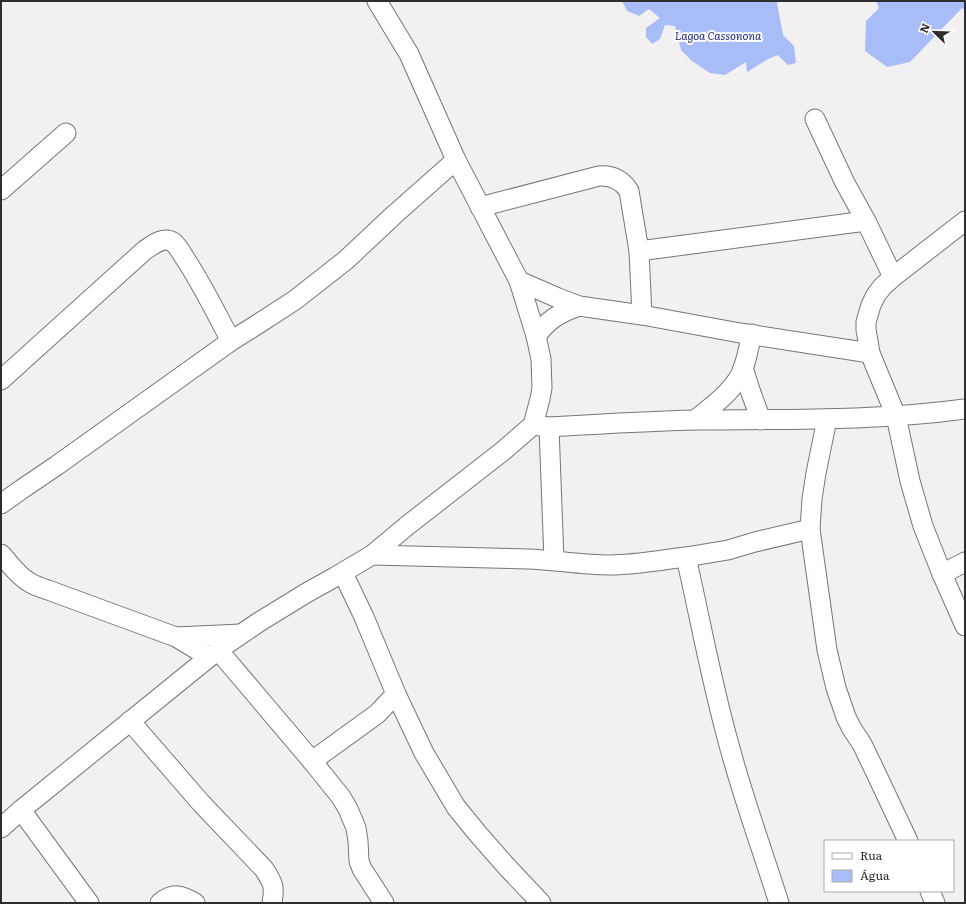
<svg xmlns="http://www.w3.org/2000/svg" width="966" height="904" viewBox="0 0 966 904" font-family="Literata,serif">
  <rect width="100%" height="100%" fill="#f3f0f2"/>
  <!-- water -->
  <g fill="#a8bcf8">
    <path d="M622 1H778L777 3 783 35 794 46 796 63 788 65 778 55 768 59 747 72 746 62 725 75 710 73 692 61 681 50 675 26 665 25 660 39 652 44 646 37V28L660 18 649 9 639 16 627 11Z"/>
    <path d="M876 1H965V10L962 8 910 62 887 67 865 51 866 21 879 8Z"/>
  </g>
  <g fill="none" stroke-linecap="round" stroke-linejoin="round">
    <defs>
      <g id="street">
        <path d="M815 119 845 183 866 221 893 277"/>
        <path d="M1 190 66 133"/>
        <path d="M480 207 599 176C612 175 622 180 629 191L639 251 642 315"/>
        <path d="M965 221 893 277 882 287 876 295 871 305 866 322V330L868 341 870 353 896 416 910 481 923 526 942 574 965 626"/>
        <path d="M639 251 866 221"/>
        <path d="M519 281 558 298 579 306 642 315 740 333 870 353"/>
        <path d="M536 336C549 319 559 313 579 306"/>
        <path d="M743 368 751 393 761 420"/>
        <path d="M1 380 145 250C153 245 163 236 173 242 178 246 182 254 186 260 203 286 216 313 231 341"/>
        <path d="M827 419 816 473 812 499 810 529 827 650 836 688 846 717 852 729 862 744 875 771 908 841"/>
        <path d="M695 420C710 408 727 396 738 379 746 367 748 349 752 334"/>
        <path d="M533 425 549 427C599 424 648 421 698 420 787 419 877 421 965 409"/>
        <path d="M549 427 554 560"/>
        <path d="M1 504 22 489 56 466 231 341 258 324 295 300 346 260 395 214 456 160"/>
        <path d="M1 554C10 564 18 576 29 582 35 586 42 588 48 590L176 637 209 657"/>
        <path d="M372 555 528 559C555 560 582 565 609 565 635 565 661 560 686 557"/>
        <path d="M343 573 364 617 396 694 424 753 456 807 478 834 507 867 541 903"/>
        <path d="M942 574 965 562"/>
        <path d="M176 637 241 634"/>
        <path d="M218 650 312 761 341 797 348 809 356 828 358 841 359 861 362 869 384 903"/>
        <path d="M130 721 201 803 264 869C273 883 275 886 272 903"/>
        <path d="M312 761 377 714 396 694"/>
        <path d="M21 810 89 903"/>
        <path d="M1 828 21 810 218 650 259 622 308 592 335 577 372 555 408 525 503 451 533 425 540 399 542 388 541 359 536 336 519 281 456 160 409 54 377 1"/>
        <path d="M930 891 935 903"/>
        <path d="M160 903C173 892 182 895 195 903"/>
        <path d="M779 903C762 849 742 795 728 741 711 680 700 618 686 557L728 550 755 542 810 529"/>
      </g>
    </defs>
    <!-- street casing -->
    <use href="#street" stroke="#787577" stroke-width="21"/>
    <!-- street -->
    <use href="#street" stroke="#fff" stroke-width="19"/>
  </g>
  <g text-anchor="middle" stroke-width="4" stroke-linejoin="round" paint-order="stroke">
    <!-- water labels -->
    <g font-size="11" font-style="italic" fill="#1f2c7f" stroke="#fff">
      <text x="718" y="40">Lagoa Cassonona</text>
    </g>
  </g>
  <!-- border -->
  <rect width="966" height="904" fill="none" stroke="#2f2d2e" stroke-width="4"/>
  <!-- legend -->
  <rect x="824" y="840" width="130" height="52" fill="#ffffff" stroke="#acabab"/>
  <rect x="832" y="853" width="20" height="6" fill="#ffffff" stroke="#acabab"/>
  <text x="860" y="860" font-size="12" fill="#2f2d2e">Rua</text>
  <rect x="832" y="870" width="20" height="12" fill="#a8bcf8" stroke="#acabab"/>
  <text x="860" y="880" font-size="12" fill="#2f2d2e">Água</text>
  <!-- north arrow -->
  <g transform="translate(934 32) rotate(293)" stroke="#ffffff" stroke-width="3" paint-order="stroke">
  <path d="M0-3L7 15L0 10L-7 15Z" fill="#2f2d2e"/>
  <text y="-6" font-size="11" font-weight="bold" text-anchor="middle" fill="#2f2d2e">N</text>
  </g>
</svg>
